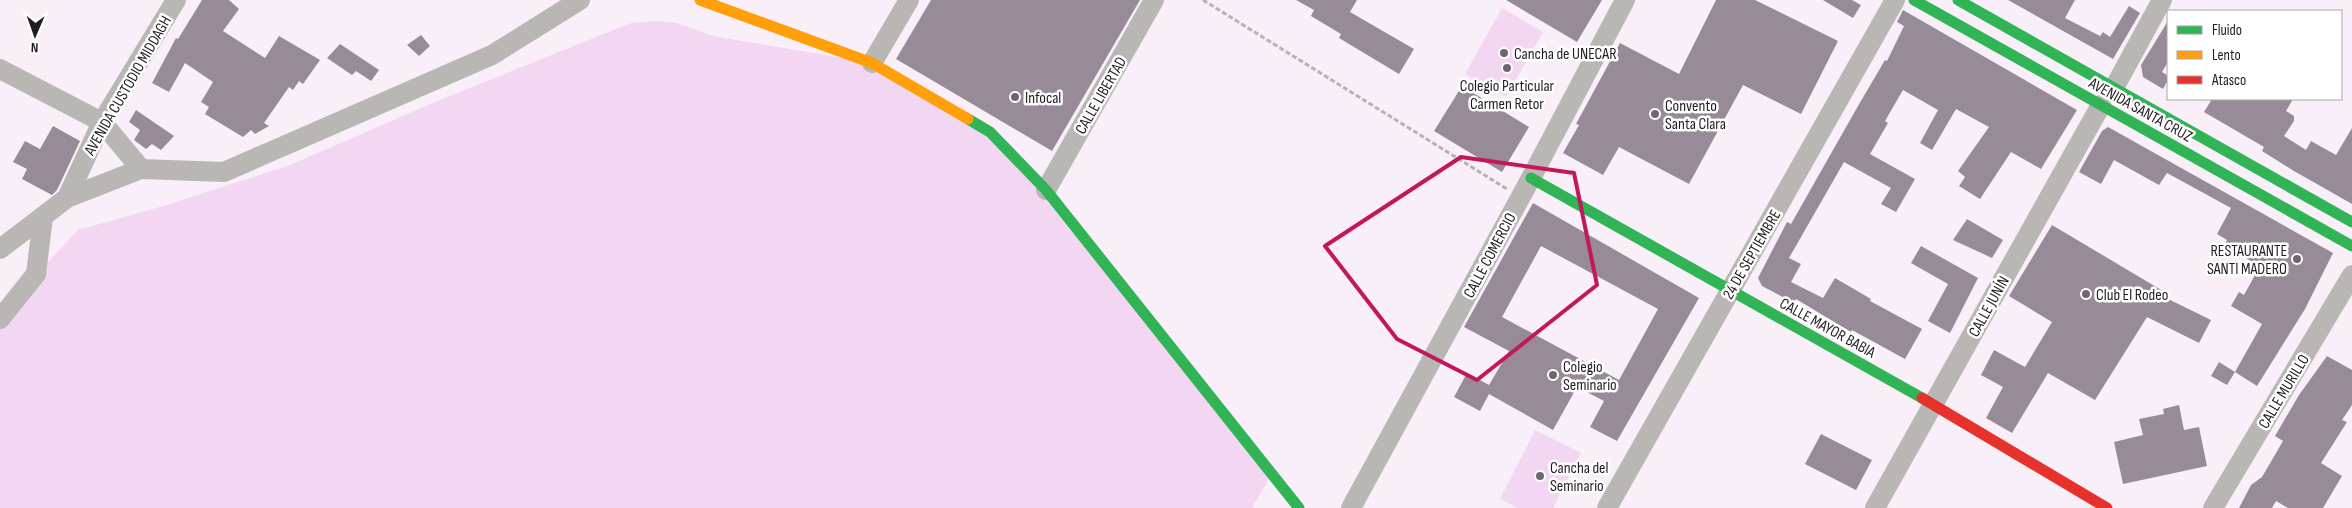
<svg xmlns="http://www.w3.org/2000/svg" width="2352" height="508" viewBox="0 0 2352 508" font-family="'Sofia Sans Condensed',sans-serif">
  <rect width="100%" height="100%" fill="#f9eff8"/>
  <!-- green -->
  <g fill="#f3d6f2">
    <path d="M1502 8 1543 32 1506 97 1465 74Z"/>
    <path d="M659 21 677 23 713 36 872 63 990 132 1271 475 1252 508H0V313L78 230 167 205 290 165 442 99 631 23Z"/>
    <path d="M1535 430 1581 453 1553 508H1518L1500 499Z"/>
  </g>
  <!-- building -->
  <g fill="#988b98" fill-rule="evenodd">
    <path d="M202 0H229L239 9 223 31 265 58 279 36 320 60 303 84 299 81 293 90 289 87 264 123 269 126 255 134 251 130 243 137 205 114 209 107 201 102 213 82 185 63 169 92 152 83 176 38 178 39Z"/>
    <path d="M931 0H1140L1052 151 896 59Z"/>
    <path d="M1296 0H1357L1350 12 1414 49 1399 74 1339 38 1341 34 1311 16 1314 10Z"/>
    <path d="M1506 0H1602L1577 42Z"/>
    <path d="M1716 0H1755L1838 41 1801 114 1743 85 1689 184 1619 147 1603 175 1563 153 1579 125 1576 124 1620 43 1679 74Z"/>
    <path d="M1823 0H1852L1861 5 1853 18Z"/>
    <path d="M2008 0H2075L2065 18 2100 36 2103 32 2110 37 2129 6 2140 13 2113 59Z"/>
    <path d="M1903 10 2077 110 2041 169 2011 152 1980 199 1959 186 1965 177 1958 171 1989 127 1956 109 1932 150 1920 143 1938 110 1903 90 1885 121 1888 123 1870 154 1915 179 1896 212 1881 204 1891 188 1844 162 1789 258 1801 264 1791 282 1823 298 1835 278 1871 299 1870 301 1922 329 1905 359 1852 330 1851 332 1796 299 1794 303 1762 286 1758 278 1787 222 1791 224 1858 106 1885 60 1887 61 1904 26 1897 22Z"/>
    <path d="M2168 21V62L2162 72 2168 76V80L2163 89 2143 77 2141 65Z"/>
    <path d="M421 35 430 46 419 56 407 45Z"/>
    <path d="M340 44 379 70 371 81 356 71 352 75 327 58Z"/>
    <path d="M1462 86 1529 127 1502 172 1434 131Z"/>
    <path d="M2212 99H2293L2286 111 2294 116V121L2284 136 2306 150 2311 141 2336 155 2352 128V204L2294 171 2262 151 2264 147 2204 112Z"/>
    <path d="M136 110 174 136 161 150 152 144 146 149 134 140 140 130 129 122Z"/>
    <path d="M53 126 80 141 57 190 52 195 22 179 27 169 13 162 25 141 40 149Z"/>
    <path d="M2108 127 2333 253 2305 309 2257 386 2235 372 2262 324 2231 306 2239 292 2244 295 2260 266 2224 246 2227 240 2217 234 2231 208 2167 173 2159 185 2114 160 2101 184 2079 172 2102 131Z"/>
    <path d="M1533 203 1699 298 1617 441 1590 427 1604 401 1577 387 1553 430 1489 394 1480 411 1454 397 1467 373 1489 385 1509 351 1464 327ZM1541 246 1658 309 1619 380 1502 317Z"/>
    <path d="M1967 219 2003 240 1992 258 1953 240Z"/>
    <path d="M2052 225 2163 291 2160 295 2211 320 2199 343 2147 317 2095 400 2048 373 2012 433 1986 418 2003 387 1981 375 1994 350 2025 367 2052 322 2009 296Z"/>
    <path d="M1921 246 1978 278 1950 333 1928 321 1948 284 1911 263Z"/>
    <path d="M2327 356 2352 370V405L2342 420 2347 422 2321 463 2342 476 2323 508H2288L2276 501 2272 508H2239L2251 485 2262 477 2283 441 2275 436 2299 395Z"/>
    <path d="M2219 362 2235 372 2227 385 2211 376Z"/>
    <path d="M2179 405 2184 430 2199 427 2207 466 2123 484 2114 442 2143 435 2139 419 2164 414 2163 409Z"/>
    <path d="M1821 434 1872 460 1856 490 1805 464Z"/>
  </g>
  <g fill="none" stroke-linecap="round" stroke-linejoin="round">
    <!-- path -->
    <path stroke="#b6b3b2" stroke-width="3" stroke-dasharray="5 2.5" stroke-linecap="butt" d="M1203 0 1507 189"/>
    <!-- street -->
    <g stroke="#b9b7b3" stroke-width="20">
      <path d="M872 63 909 0"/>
      <path d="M0 69 102 122 141 169"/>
      <path d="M2114 88 2162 0"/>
      <path d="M1046 190 1154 0"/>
      <path d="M67 198 102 122 176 0"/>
      <path d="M0 249 67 198 141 169 224 172 492 55 580 0"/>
      <path d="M0 319 36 274 43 217"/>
      <path d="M1351 508 1531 178 1625 0"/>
      <path d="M1607 508 1895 0"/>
      <path d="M1875 508 2101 105"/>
      <path d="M2213 508 2352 275"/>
    </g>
    <!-- fast -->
    <g stroke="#30b455" stroke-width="11">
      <path d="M1914 0 2352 246"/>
      <path d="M1958 0 2352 222"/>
      <path d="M968 119 990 132 1046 190 1299 508"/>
      <path d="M1531 178 1922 398"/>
    </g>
    <!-- slow -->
    <path stroke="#ff9f0a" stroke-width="11" d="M700 0 872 63 968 119"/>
    <!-- jam -->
    <path stroke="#e5322d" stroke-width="11" d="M1922 398 2107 508"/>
  </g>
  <!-- marked area -->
  <path fill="none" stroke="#c2185b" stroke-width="4" stroke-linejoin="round" d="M1461 157 1574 173 1597 285 1477 380 1397 339 1325 246Z"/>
  <!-- markers -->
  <g fill="#6d666d" stroke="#fff" stroke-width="2">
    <circle cx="1504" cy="53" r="5"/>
    <circle cx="1507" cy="68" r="5"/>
    <circle cx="1015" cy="97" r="5"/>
    <circle cx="1655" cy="114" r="5"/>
    <circle cx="2297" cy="259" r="5"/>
    <circle cx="2086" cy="294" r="5"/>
    <circle cx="1553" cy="375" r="5"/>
    <circle cx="1540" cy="476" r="5"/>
  </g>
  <g text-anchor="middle" stroke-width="5" stroke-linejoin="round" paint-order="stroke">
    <!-- poi labels -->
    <g font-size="16" fill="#221c22" stroke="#fff" text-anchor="start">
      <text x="1514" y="59">Cancha de UNECAR</text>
      <text x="1507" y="91" text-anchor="middle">Colegio Particular<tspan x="1507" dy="18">Carmen Retor</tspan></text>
      <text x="1025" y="103">Infocal</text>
      <text x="1665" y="111">Convento<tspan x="1665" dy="18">Santa Clara</tspan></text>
      <text x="2287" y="256" text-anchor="end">RESTAURANTE<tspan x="2287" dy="18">SANTI MADERO</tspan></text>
      <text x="2096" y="300">Club El Rodeo</text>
      <text x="1563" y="372">Colegio<tspan x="1563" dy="18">Seminario</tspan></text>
      <text x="1550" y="473">Cancha del<tspan x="1550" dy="18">Seminario</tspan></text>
    </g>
    <!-- street labels -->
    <g font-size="16" fill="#221c22" stroke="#fff">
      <text transform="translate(127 85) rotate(-60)" y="6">AVENIDA CUSTODIO MIDDAGH</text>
      <text transform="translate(1100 95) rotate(-60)" y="6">CALLE LIBERTAD</text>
      <text transform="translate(2141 109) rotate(29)" y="6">AVENIDA SANTA CRUZ</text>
      <text transform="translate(1751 254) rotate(-60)" y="6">24 DE SEPTIEMBRE</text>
      <text transform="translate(1489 255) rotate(-62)" y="6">CALLE COMERCIO</text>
      <text transform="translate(1988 306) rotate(-61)" y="6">CALLE JUNÍN</text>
      <text transform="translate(1828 327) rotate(29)" y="6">CALLE MAYOR BABIA</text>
      <text transform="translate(2283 391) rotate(-59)" y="6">CALLE MURILLO</text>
    </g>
  </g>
  <!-- legend -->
  <rect x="2167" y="10" width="175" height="90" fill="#ffffff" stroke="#a7a4a7"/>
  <rect x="2177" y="26" width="25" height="8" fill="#30b455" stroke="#a7a4a7"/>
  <text x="2212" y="35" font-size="15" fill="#221c22">Fluido</text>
  <rect x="2177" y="51" width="25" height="8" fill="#ff9f0a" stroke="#a7a4a7"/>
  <text x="2212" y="60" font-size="15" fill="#221c22">Lento</text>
  <rect x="2177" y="76" width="25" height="8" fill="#e5322d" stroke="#a7a4a7"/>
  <text x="2212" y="85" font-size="15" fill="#221c22">Atasco</text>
  <!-- north arrow -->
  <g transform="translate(35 35) rotate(182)" stroke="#ffffff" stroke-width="4" paint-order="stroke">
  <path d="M0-4L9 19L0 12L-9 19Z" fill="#221c22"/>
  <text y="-8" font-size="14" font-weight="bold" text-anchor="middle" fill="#221c22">N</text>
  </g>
</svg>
